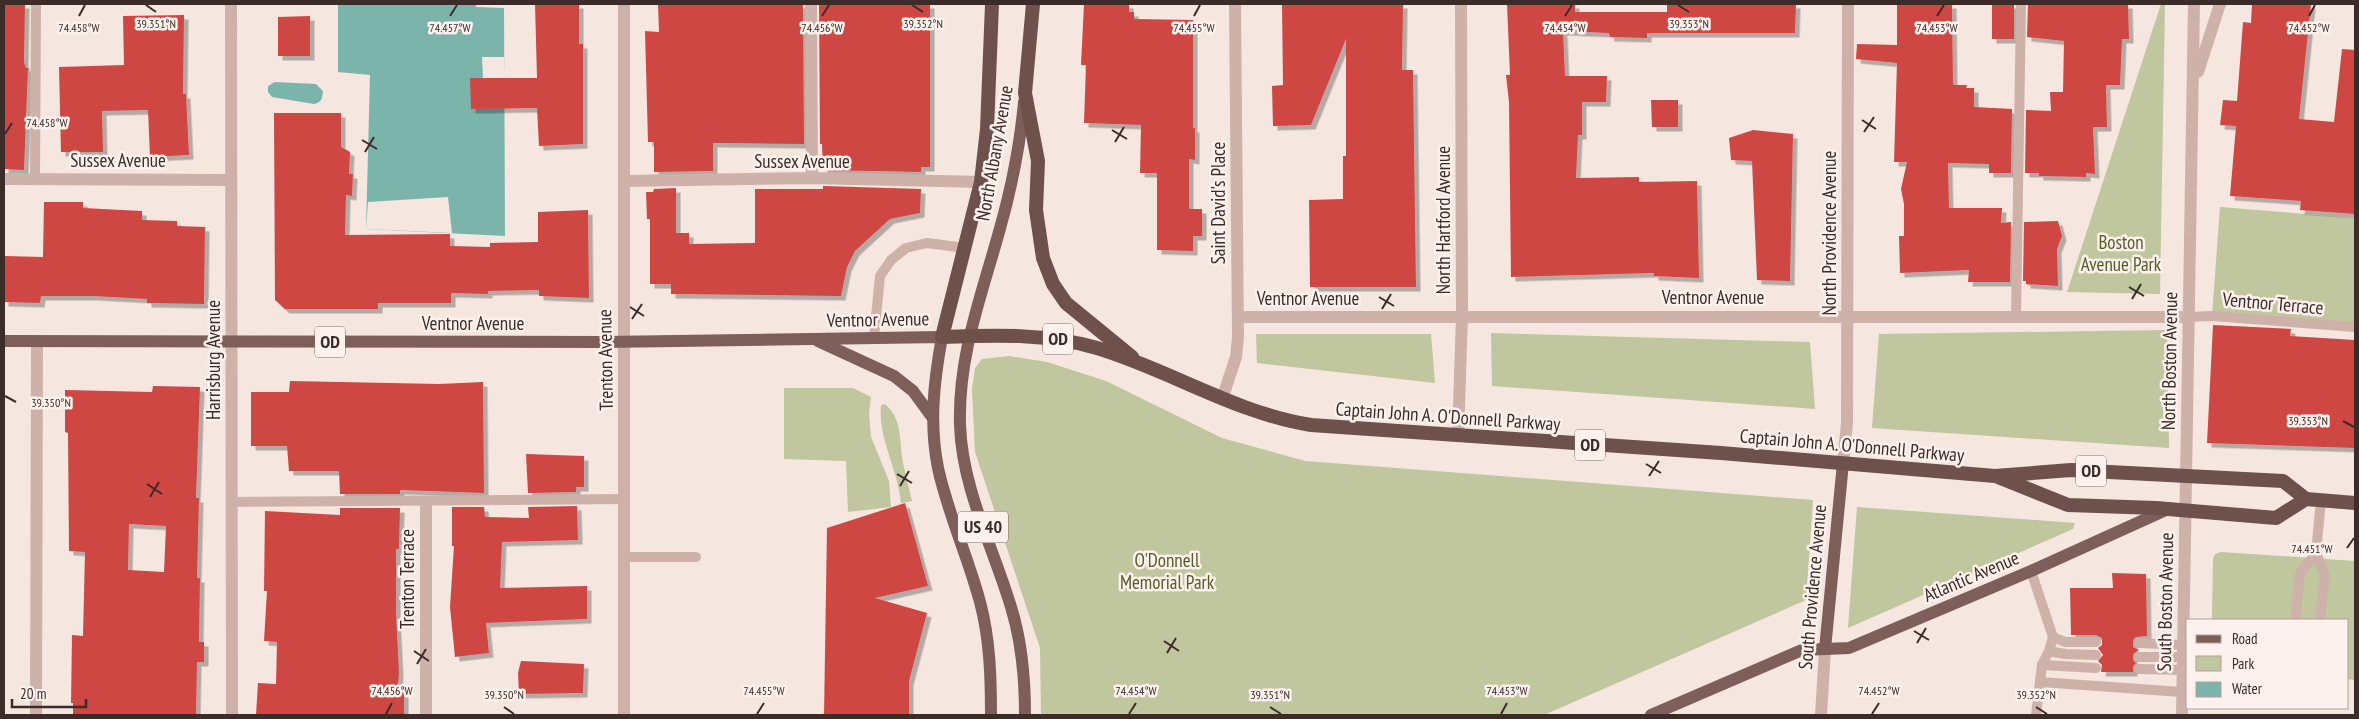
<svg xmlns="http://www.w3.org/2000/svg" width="2359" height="719" viewBox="0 0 2359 719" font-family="'PT Sans Narrow',sans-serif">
  <defs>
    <filter id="shadow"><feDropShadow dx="4.5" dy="4.5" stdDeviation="0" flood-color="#0004"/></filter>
  </defs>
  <rect width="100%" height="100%" fill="#f5e6df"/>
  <!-- green -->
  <g fill="#c0c69d">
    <path d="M2161 4H2165L2160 294 2067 292Z"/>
    <path d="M2220 207 2355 218V327L2212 316Z"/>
    <path d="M2167 330 2169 448 1872 428 1879 334Z"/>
    <path d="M1491 333 1810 342 1815 409 1492 386Z"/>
    <path d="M1256 334H1431L1435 383 1257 363Z"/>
    <path d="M1009 356 1047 362 1106 381 1222 438 1305 461 1813 500 1806 600 1544 715H1041L1040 648 975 452 972 389 975 368 982 359Z"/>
    <path d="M784 388H853L871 397 869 413 871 437 889 481 891 507 848 512 846 461 784 459Z"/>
    <path d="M885 404C903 419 899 442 903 463 906 476 909 489 912 501L901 503C898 469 878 439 881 405Z"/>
    <path d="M1857 507 2075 523 2073 529 1848 628Z"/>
    <path d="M2221 552 2355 561V680L2348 679V620H2212L2213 559 2215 554Z"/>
  </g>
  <!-- water -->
  <g fill="#7bb4ab">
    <path d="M338 4H504L505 236 366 229 370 75 338 72Z"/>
    <path d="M275 82 316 84 323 91C322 99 322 102 314 104L272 97 268 92V86Z"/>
  </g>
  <!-- pier -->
  <g fill="#f5e6df">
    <path d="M476 4H504V8L476 7Z"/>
    <path d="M482 57H504L505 78H483Z"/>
    <path d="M448 197 452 233 366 229 368 202Z"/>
  </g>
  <!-- building -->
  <g fill="#cf4742" fill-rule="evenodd" filter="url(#shadow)">
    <path d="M4 4H25L24 62 26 68H28L24 170 4 169Z"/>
    <path d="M535 4H579V44H583V144L539 146 537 108 471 109 470 78H537Z"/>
    <path d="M658 4H803L804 144 713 143V171L654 172V142H648L645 31 659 32Z"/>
    <path d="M819 4H930V167H921V172L823 170 822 144H820Z"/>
    <path d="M1084 4H1129V12H1134V19L1193 20V128H1195V160L1189 159V209H1202V236H1193V251L1157 250V173H1140L1141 125 1084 123 1086 65H1081Z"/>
    <path d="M1282 4H1403L1402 70H1413L1416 287H1310L1309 200 1343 199V156H1346V39L1311 125 1273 126 1272 86 1283 85Z"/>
    <path d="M1507 4H1575V12H1667V4H1796L1795 33H1647V38L1610 37 1609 33 1563 31 1565 76H1607L1606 102H1582V135H1578L1576 178 1639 177V182L1697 181 1699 278 1654 276V273L1511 277 1509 102 1506 75H1510Z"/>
    <path d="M1897 4H1952L1953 85H1967L1966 88H1974V107L2012 109 2011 173H1989V164L1948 163 1949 208H2002L2001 223 2011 222 2010 282H1968L1969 270 1900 273 1899 236H1904V204L1901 189 1907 162H1894L1897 63 1856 59 1857 44 1897 45Z"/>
    <rect x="1992" y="4" width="22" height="35"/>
    <path d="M2028 4H2128L2129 39H2122L2120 85H2106L2107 127H2093L2095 174 2086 173V177L2039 176V173H2025L2026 110 2051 111 2050 92H2063L2064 41 2027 37Z"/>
    <path d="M2252 4H2311L2299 119 2334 122 2342 49 2355 50V214L2300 210 2301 201 2230 196 2236 126 2220 125 2223 100 2237 101 2243 22 2251 23Z"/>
    <path d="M184 15 183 94H186L189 155 150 157 148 110 102 111 103 152H61L59 67 124 65 123 16Z"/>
    <path d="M310 16V56H278V17Z"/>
    <path d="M1651 100H1678V127H1652Z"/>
    <path d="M274 113H341V147L350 152 349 174H353L352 196 346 195 345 235 450 234V246L490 247V243L538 242V212L588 210 589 298 539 296V290L488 291V294L451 293V303H378V309H285L275 300Z"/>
    <path d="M1753 130 1793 134 1790 281 1757 280 1752 161 1731 160 1729 138Z"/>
    <path d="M823 186 921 189 920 213 890 219 855 251 847 267 841 296 671 294V284H650V219H647L646 192H653L654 189 676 188V233H689V244L755 243V189H823Z"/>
    <path d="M44 202H83V208L142 211V220L177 221V226L205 227 204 304 147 303V299L93 296H41L40 303 4 302V256L43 257Z"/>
    <path d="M2058 221 2062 236 2057 249 2058 286 2026 284V281H2023L2024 222Z"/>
    <path d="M2213 325 2291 329 2290 336 2355 340V448L2207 443Z"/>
    <path d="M290 381 439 384 483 382 484 493 400 490V494H340L339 471H289L287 446H251V392H289Z"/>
    <path d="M153 386 200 387 196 498H199L197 578H200L199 642H204V662H197L196 715H73V703H71L72 635 83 636 85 552 69 551 68 433 65 432V390L152 392ZM129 524 166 526 164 572 128 570Z"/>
    <path d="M526 454 584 456V487H576V492L528 493Z"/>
    <path d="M905 503 928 586 875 598 927 613 909 681V715H824L827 528Z"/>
    <path d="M577 506 578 540 502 542 500 588 587 586V619L486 623 489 653 455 657 450 607 454 546H452V507H484L485 517 529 518 528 507Z"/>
    <path d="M340 508H400L399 549H396V613L399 673 398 684H404V715H256L258 683 276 684 277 642 264 641 267 591H264L265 511 340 515Z"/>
    <path d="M2112 573 2146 574 2147 636 2136 637 2133 640V647L2139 650 2133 654V660L2136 663 2133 666V672H2101L2102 665 2098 661 2103 655 2098 648 2102 645V638L2096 635H2071L2070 588H2113Z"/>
    <path d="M521 661 584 664 583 693 519 694 518 673Z"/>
  </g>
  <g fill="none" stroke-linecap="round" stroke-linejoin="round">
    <!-- service -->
    <g stroke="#ceb2a9" stroke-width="10">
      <path d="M35 179 36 4"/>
      <path d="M2016 316 2021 4"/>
      <path d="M2187 317 2212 316 2355 327"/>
      <path d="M874 337 880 276 891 260 906 248 927 243 965 248"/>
      <path d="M232 502 625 499"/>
      <path d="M625 557H696"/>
      <path d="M2031 571 2053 637 2049 651 2042 665 2036 715"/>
      <path d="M2295 620 2300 573 2316 553"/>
      <path d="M2320 620 2325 575 2316 553 2321 500"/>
      <path d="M2053 637 2065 642H2096"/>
      <path d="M2139 643 2184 645"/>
      <path d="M2049 651 2065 654 2096 655"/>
      <path d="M2139 657H2183"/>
      <path d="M2042 665 2096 668"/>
      <path d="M2139 669 2183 670"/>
      <path d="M2040 682 2182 692"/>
    </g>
    <!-- minor -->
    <g stroke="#ceb2a9" stroke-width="12">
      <path d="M231 4 232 715"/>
      <path d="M624 4V715"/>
      <path d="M811 4 812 178"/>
      <path d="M2198 72 2220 4"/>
      <path d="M4 179 231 180"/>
      <path d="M624 181 812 178 981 182"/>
      <path d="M1238 317H2187"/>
      <path d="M1222 399 1236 357 1238 337 1235 4"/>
      <path d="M1458 436 1462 316 1461 4"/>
      <path d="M1843 463 1847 423 1848 4"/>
      <path d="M426 502V715"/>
      <path d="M36 715 37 341"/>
      <path d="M1821 715 1825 649"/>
      <path d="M2182 715 2194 4"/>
    </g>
    <!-- primary -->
    <g stroke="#7e5e59" stroke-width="12">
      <path d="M1024 102C1020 146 1011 190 999 232 981 297 958 356 960 425 962 488 993 547 1011 607 1022 642 1025 678 1025 715"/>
      <path d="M4 341 604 342 942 337C934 381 929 423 938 468 948 514 968 557 980 602 990 639 991 678 991 715"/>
      <path d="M818 341 894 376 913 391 932 417"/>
      <path d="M1825 649 1843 463"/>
      <path d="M1651 715 1802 650 1849 648 2031 571 2168 509"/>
    </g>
    <!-- trunk -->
    <g stroke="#6e504c" stroke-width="14">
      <path d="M992 4 987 129 981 182 942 337C994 335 1046 333 1097 348 1170 370 1235 413 1311 425L1721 453 1995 476 2071 470 2283 481 2306 499"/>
      <path d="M1033 4 1025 93 1038 161 1036 210 1043 258 1053 284 1066 303 1132 357"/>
      <path d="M1998 477 2068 505 2156 508 2276 518 2306 499 2355 503"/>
    </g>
  </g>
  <!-- ticks -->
  <path fill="none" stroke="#3b2b29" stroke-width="2" d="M146 5 156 12M912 5 923 12M1678 5 1689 12M79 16 85 5M450 16 457 5M822 16 829 5M1194 16 1200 5M1565 16 1572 5M1937 16 1944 5M2309 16 2315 5M1862 120 1876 129M1112 130 1127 139M1864 132 1874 117M5 134 12 123M362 140 377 149M1115 142 1124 127M365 152 374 137M2129 287 2144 296M1379 297 1394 306M2132 299 2141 284M630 307 644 316M1382 309 1391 294M632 319 642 304M5 396 16 402M2343 421 2354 427M1646 464 1661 473M897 474 912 483M1649 476 1659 461M147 484 162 494M900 486 909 471M150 497 159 482M2347 548 2354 538M1914 631 1929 640M1164 641 1179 651M1917 643 1926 628M414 651 429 661M1167 653 1176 638M417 664 426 649M504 707 514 714M1270 707 1281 714M2036 707 2047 714M386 714 392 703M757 714 764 703M1129 714 1136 703M1501 714 1507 703M1872 714 1879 703"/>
  <g text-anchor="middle" stroke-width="5" stroke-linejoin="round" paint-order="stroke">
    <!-- shield labels -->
    <g fill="#fcf1ec" stroke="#756664" stroke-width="1">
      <rect x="1043" y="323.5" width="30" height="31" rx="4"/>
      <rect x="315" y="326.5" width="30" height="31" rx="4"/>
      <rect x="1575" y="429.5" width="30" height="31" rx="4"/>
      <rect x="2076" y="455.5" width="30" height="31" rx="4"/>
      <rect x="958" y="511.5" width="50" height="31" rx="4"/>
    </g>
    <g font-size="18" font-weight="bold" fill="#3b2b29">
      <text x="1058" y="345">OD</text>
      <text x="330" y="348">OD</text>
      <text x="1590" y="451">OD</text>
      <text x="2091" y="477">OD</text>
      <text x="983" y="533">US 40</text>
    </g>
    <!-- street labels -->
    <g font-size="19" fill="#3b2b29" stroke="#fcf1ec">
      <text transform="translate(994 153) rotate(-80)" y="7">North Albany Avenue</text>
      <text x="118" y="167">Sussex Avenue</text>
      <text x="802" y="168">Sussex Avenue</text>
      <text transform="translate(1218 203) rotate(-90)" y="7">Saint David's Place</text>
      <text transform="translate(1443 220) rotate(-90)" y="7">North Hartford Avenue</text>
      <text transform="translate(1829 233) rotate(-90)" y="7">North Providence Avenue</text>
      <text x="1713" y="304">Ventnor Avenue</text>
      <text x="1308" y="305">Ventnor Avenue</text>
      <text transform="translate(2273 303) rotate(5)" y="7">Ventnor Terrace</text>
      <text transform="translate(878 319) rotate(-1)" y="7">Ventnor Avenue</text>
      <text x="473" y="330">Ventnor Avenue</text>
      <text transform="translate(213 360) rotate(-90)" y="7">Harrisburg Avenue</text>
      <text transform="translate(605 360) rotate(-91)" y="7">Trenton Avenue</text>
      <text transform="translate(2169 361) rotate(-89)" y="7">North Boston Avenue</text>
      <text transform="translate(1448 416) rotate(4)" y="7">Captain John A. O'Donnell Parkway</text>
      <text transform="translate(1852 445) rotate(5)" y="7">Captain John A. O'Donnell Parkway</text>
      <text transform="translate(1971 576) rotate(-23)" y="7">Atlantic Avenue</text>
      <text transform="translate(407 579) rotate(-90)" y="7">Trenton Terrace</text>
      <text transform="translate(1812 587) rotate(-85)" y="7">South Providence Avenue</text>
      <text transform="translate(2165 602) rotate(-89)" y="7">South Boston Avenue</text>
    </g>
    <!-- park labels -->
    <g font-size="19" fill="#545c2b" stroke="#fcf1ec">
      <text x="2121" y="249">Boston<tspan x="2121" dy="22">Avenue Park</tspan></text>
      <text x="1167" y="567">O'Donnell<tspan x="1167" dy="22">Memorial Park</tspan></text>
    </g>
  </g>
  <g font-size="12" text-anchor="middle" fill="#3b2b29" stroke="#fcf1ec" stroke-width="5" stroke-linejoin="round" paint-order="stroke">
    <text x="923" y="28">39.352°N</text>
    <text x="156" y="28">39.351°N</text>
    <text x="1689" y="28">39.353°N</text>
    <text x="79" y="32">74.458°W</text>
    <text x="450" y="32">74.457°W</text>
    <text x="822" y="32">74.456°W</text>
    <text x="1194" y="32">74.455°W</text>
    <text x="1565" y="32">74.454°W</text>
    <text x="1937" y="32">74.453°W</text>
    <text x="2309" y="32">74.452°W</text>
    <text x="47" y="127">74.458°W</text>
    <text x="51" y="407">39.350°N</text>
    <text x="2308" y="425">39.353°N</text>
    <text x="2312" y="553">74.451°W</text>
    <text x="392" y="695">74.456°W</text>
    <text x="764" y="695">74.455°W</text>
    <text x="1136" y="695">74.454°W</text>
    <text x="1507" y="695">74.453°W</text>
    <text x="1879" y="695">74.452°W</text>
    <text x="504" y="699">39.350°N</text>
    <text x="1270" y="699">39.351°N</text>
    <text x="2036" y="699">39.352°N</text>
  </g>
  <!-- border -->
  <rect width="2359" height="719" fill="none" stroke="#3b2b29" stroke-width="10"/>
  <!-- legend -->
  <rect x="2186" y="619" width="162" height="90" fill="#fcf1ec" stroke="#afa29e"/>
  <rect x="2196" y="635" width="25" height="8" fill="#7e5e59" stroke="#afa29e"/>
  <text x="2232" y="644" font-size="15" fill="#3b2b29">Road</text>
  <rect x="2196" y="656" width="25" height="15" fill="#c0c69d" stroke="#afa29e"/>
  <text x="2232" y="669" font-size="15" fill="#3b2b29">Park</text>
  <rect x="2196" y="682" width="25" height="15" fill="#7bb4ab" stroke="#afa29e"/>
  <text x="2232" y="694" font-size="15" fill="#3b2b29">Water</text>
  <!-- scale -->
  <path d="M12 699v8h74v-8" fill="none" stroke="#3b2b29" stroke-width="2.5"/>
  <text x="20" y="699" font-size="15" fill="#3b2b29" stroke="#fcf1ec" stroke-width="4" paint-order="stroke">20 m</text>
</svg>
